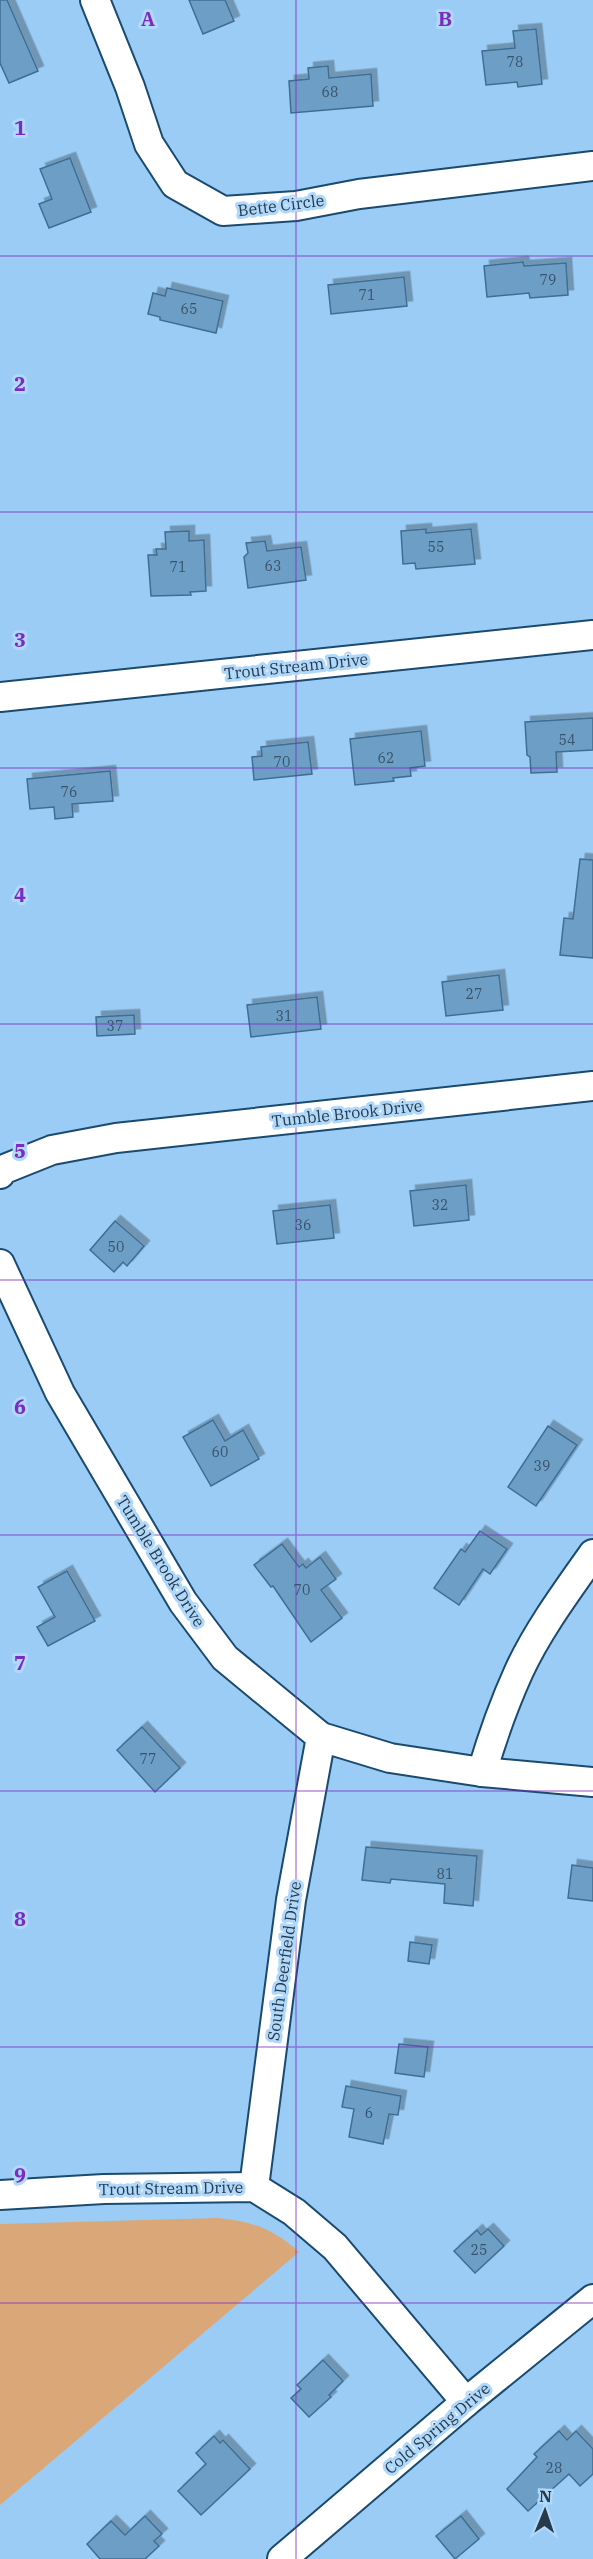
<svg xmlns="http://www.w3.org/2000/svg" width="593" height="2559" viewBox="0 0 593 2559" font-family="'IBM Plex Serif',serif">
  <defs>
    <filter id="shadow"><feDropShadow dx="5.5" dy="-5.5" stdDeviation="0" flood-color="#0004"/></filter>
  </defs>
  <rect width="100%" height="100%" fill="#9accf6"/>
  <!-- green -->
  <path fill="#daa878" d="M218 2218C251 2221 274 2229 299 2252L0 2505V2224Z"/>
  <!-- building -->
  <g fill="#6d9ec6" stroke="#3f6e93" stroke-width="1.5" filter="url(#shadow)">
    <path d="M0 0H7L38 71 9 83 0 63Z"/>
    <path d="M189 0H225L234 21 203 34Z"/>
    <path d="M536 29 542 84 518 87 517 82 486 85 482 51 515 48 513 31Z"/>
    <path d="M328 66 329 78 371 74 373 106 291 113 289 81 309 79 308 68Z"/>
    <path d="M70 158 91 212 49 228 39 204 52 199 40 169Z"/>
    <path d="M523 262 524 266 566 263 568 295 530 298 529 293 487 297 484 266Z"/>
    <path d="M404 277 407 306 331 314 328 285Z"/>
    <path d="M167 288 223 301 216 333 160 320V317L148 314 153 293 165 296Z"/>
    <path d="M426 529V533L471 529 475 564 416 569 415 563 403 564 401 531Z"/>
    <path d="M189 531V541L204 540 206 591 190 592 191 595 151 596 148 555H157L156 549H166L165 532Z"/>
    <path d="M265 541 267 551 301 547 306 580 248 588 244 557 248 553 246 543Z"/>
    <path d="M593 718V750L556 752 557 772 531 773 530 757 527 755 525 722Z"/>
    <path d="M421 731 425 766 410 768 411 776 393 778 394 781 355 785 350 739Z"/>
    <path d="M308 742 312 774 254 780 252 757 262 756 261 747Z"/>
    <path d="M110 771 113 801 72 804 73 817 55 819 54 807 30 809 27 779Z"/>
    <path d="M580 859 593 860V958L560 955 564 918 573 919Z"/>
    <path d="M499 975 503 1010 446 1016 442 982Z"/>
    <path d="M317 997 321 1029 251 1037 247 1005Z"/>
    <path d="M134 1015 135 1034 97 1036 96 1017Z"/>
    <path d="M466 1185 469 1220 414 1226 410 1191Z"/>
    <path d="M330 1205 334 1238 277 1244 273 1211Z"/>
    <path d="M115 1221 144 1246 127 1266 123 1262 114 1272 90 1250Z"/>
    <path d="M213 1420 225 1441 243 1430 259 1459 211 1486 183 1437Z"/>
    <path d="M548 1426 577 1445 536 1506 508 1487Z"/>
    <path d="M480 1531 507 1549 490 1574 483 1569 459 1605 434 1588 461 1549 465 1552Z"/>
    <path d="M282 1544 299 1567 303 1564 306 1568 320 1557 336 1579 321 1590 342 1618 311 1642 273 1586 271 1587 254 1565Z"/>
    <path d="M67 1571 95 1621 48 1646 37 1627 55 1617 38 1587Z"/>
    <path d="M142 1727 180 1768 155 1792 117 1750Z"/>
    <path d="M366 1847 477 1856 473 1906 444 1903 445 1884 391 1879 390 1883 362 1880Z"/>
    <path d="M572 1865 593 1868V1901L568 1898Z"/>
    <path d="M410 1942 432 1945 429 1964 408 1961Z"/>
    <path d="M399 2044 428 2047 424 2077 395 2073Z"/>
    <path d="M346 2086 401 2096 398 2115 389 2114 383 2144 349 2137 354 2109 342 2107Z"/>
    <path d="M488 2229 504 2246 475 2273 454 2251 477 2230 481 2235Z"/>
    <path d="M323 2360 343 2381 329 2395 331 2397 309 2417 291 2398 301 2389 297 2385Z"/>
    <path d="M559 2431 567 2440 576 2431 593 2449V2474L580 2486 569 2474 528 2511 507 2489 537 2457 534 2454Z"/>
    <path d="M214 2436 220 2443 223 2440 250 2469 201 2515 178 2491 206 2464 196 2453Z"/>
    <path d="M145 2516 162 2534 154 2541 159 2546 145 2559H100L87 2544 111 2521 125 2535Z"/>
    <path d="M461 2516 479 2539 455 2559 436 2536Z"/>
  </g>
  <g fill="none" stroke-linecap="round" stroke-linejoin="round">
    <defs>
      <g id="minor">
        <path d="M95 0 130 87 149 144 175 184 223 211 296 206 359 194 593 166"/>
        <path d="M0 697 593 635"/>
        <path d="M0 1174 2 1170 52 1150 116 1138 593 1086"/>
        <path d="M0 1264 60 1393 183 1602 225 1658 321 1737 390 1758 482 1772 593 1782"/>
        <path d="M482 1772C492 1738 504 1704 519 1671 538 1630 567 1591 593 1554"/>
        <path d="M254 2187 291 1900 321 1737"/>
        <path d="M0 2195 104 2189 254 2187 294 2212 335 2247 466 2402"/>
        <path d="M282 2559 466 2402 593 2299"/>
      </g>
    </defs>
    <!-- minor casing -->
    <use href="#minor" stroke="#1a4a6e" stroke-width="32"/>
    <!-- minor -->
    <use href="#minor" stroke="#fff" stroke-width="28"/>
  </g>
  <!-- grid -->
  <path fill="none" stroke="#7b2cbf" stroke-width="1.5" stroke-opacity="0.55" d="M296 0V2559M0 256H593M0 512H593M0 768H593M0 1024H593M0 1280H593M0 1535H593M0 1791H593M0 2047H593M0 2303H593"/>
  <g text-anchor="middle" stroke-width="6" stroke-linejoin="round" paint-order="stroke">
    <!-- number labels -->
    <g font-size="14" fill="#38536a">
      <text x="515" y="67">78</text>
      <text x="330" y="97">68</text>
      <text x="548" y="285">79</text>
      <text x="367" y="300">71</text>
      <text x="189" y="314">65</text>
      <text x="436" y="552">55</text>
      <text x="273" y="571">63</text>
      <text x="178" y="572">71</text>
      <text x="567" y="745">54</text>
      <text x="386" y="763">62</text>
      <text x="282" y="767">70</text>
      <text x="69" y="797">76</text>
      <text x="474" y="999">27</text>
      <text x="284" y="1021">31</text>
      <text x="115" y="1031">37</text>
      <text x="440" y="1210">32</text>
      <text x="303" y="1230">36</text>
      <text x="116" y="1252">50</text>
      <text x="220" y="1457">60</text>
      <text x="542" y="1471">39</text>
      <text x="302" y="1595">70</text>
      <text x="148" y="1764">77</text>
      <text x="445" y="1879">81</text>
      <text x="369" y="2118">6</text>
      <text x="479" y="2255">25</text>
      <text x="554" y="2473">28</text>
    </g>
    <!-- street labels -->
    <g font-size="16" fill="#263a4b" stroke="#b0d8fa">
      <text transform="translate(281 205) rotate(-7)" y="6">Bette Circle</text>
      <text transform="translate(296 666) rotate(-6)" y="6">Trout Stream Drive</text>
      <text transform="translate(347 1113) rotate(-6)" y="6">Tumble Brook Drive</text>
      <text transform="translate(161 1561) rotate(58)" y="6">Tumble Brook Drive</text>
      <text transform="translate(284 1961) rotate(-82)" y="6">South Deerfield Drive</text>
      <text transform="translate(171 2188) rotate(-1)" y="6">Trout Stream Drive</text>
      <text transform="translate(437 2428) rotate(-40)" y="6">Cold Spring Drive</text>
    </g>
  </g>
  <g font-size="20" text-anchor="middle" font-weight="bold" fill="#7b2cbf" stroke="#b0d8fa" stroke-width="6" stroke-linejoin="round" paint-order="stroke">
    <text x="148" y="26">A</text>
    <text x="445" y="26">B</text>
    <text x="20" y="135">1</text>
    <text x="20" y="391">2</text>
    <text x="20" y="647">3</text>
    <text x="20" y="902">4</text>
    <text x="20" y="1158">5</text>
    <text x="20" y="1414">6</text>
    <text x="20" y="1670">7</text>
    <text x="20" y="1926">8</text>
    <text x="20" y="2182">9</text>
  </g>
  <!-- north arrow -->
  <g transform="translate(545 2511) rotate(2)" stroke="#b0d8fa" stroke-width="4.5" paint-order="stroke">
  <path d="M0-4.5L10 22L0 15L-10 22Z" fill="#263a4b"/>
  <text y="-9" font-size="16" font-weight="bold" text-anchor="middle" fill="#263a4b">N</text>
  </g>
</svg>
